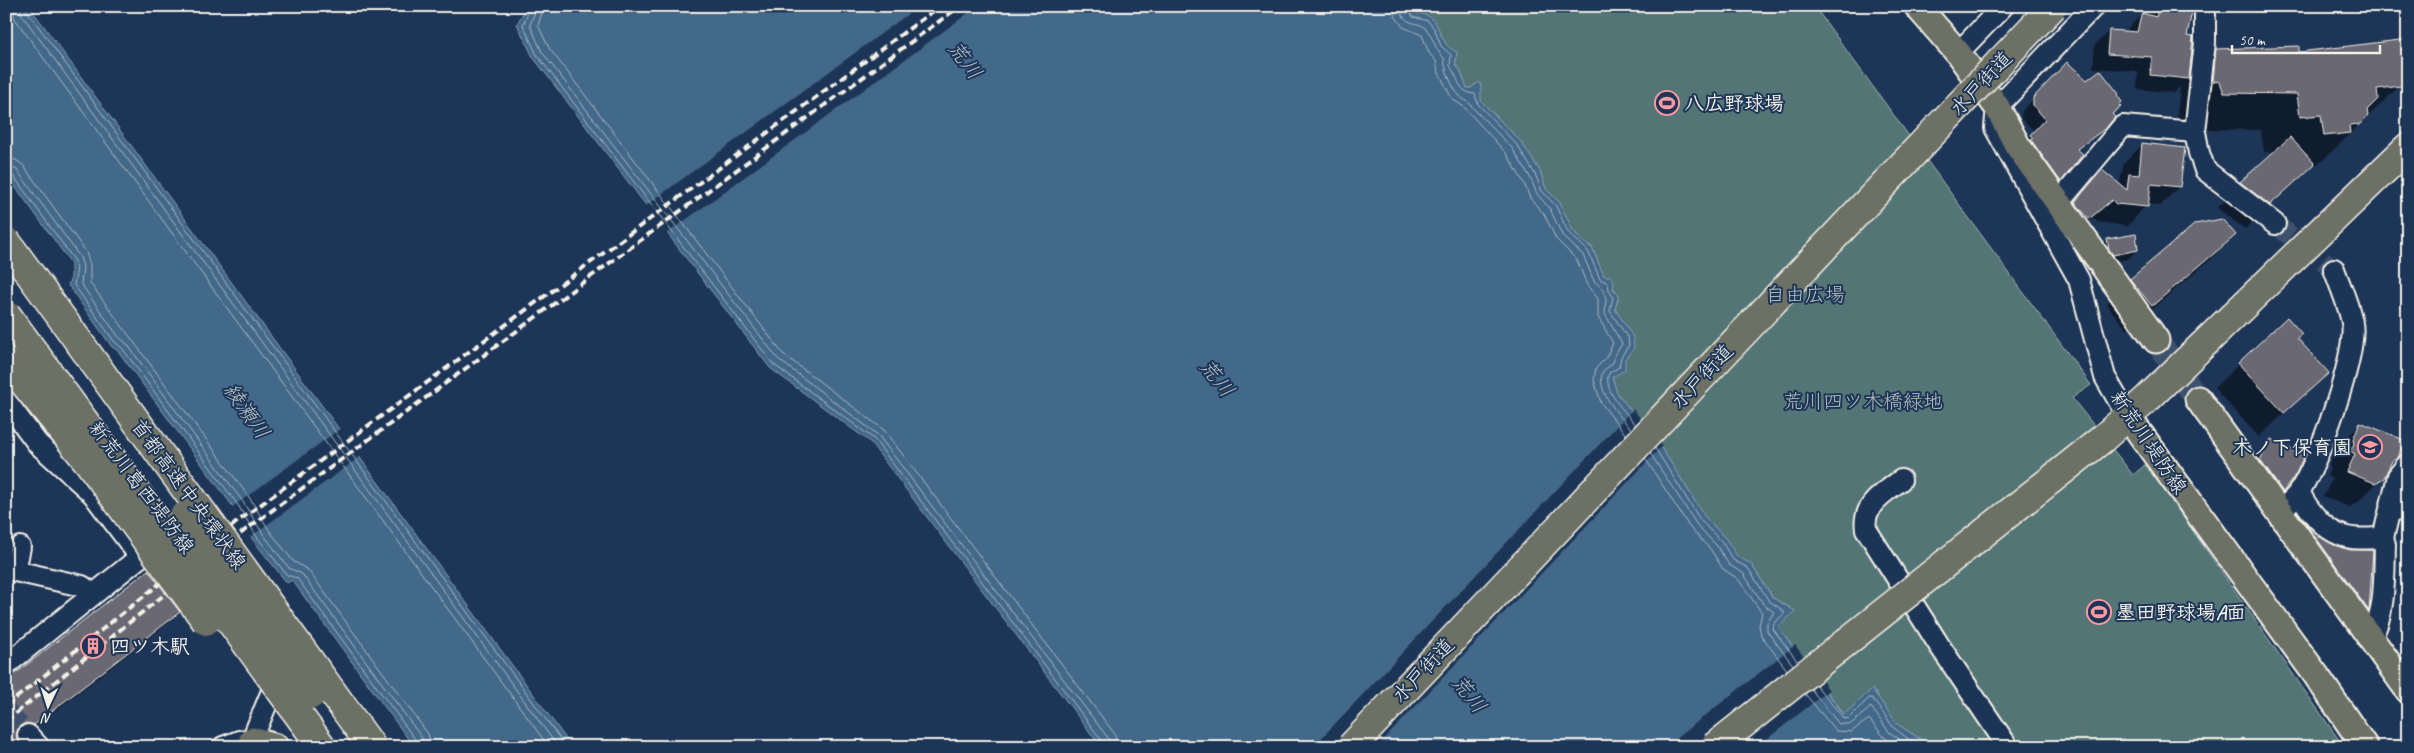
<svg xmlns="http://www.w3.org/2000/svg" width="2414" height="753" viewBox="0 0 2414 753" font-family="Caveat,'Klee One',sans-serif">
  <rect width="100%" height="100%" fill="#1d3557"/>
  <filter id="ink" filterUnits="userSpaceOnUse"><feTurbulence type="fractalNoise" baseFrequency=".02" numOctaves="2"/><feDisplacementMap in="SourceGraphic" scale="10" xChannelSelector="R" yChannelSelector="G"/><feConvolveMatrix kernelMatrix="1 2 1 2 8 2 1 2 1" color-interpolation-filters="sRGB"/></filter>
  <g filter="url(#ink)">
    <!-- green -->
    <path fill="#537474" stroke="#a4b2ae" d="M1410 6H1814L2091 385 2072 398 2133 475 2146 464 2344 747H1926L1920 739 1897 724 1872 689 1845 715 1777 627 1795 611 1773 598 1751 564 1737 557 1726 539 1705 517 1664 452 1617 393 1612 377 1625 359 1632 337 1615 309 1619 295 1604 277 1592 247 1582 241 1572 229 1560 203 1546 189 1540 171 1521 142 1481 101 1477 83 1471 88H1467L1459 68 1455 65 1457 53C1453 50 1447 47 1445 42 1436 28 1437 15 1416 13Z"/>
    <!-- water -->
    <g fill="#42678a" stroke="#899eb0">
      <path d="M6 6H29L572 747H414L292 580 287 583 253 540 234 508 118 351 112 347 68 285 71 278V263L6 174Z"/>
      <path d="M527 6H1410L1416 13C1439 15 1435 27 1445 42 1447 47 1453 50 1457 52L1455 65 1459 68 1467 88H1471L1479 82 1481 85V101L1521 142 1540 171 1546 189 1560 203 1572 229 1582 241 1592 248 1604 276H1610L1614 281 1613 289 1619 295 1615 309 1633 337 1634 348 1625 359V370L1612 377 1617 393 1664 452 1705 517 1726 539 1737 556 1751 564 1773 598 1795 611 1778 627 1844 715 1872 689 1897 724 1920 739 1926 747H1101L870 442 770 368 533 57 517 24Z"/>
    </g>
    <!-- pier -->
    <g fill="#1d3557">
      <path d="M919 6H978L665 235 644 207Z"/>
      <path d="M1633 409 1662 446 1377 747H1313Z"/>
      <path d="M341 428 361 456 249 538 231 508Z"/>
      <path d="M1795 645 1829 690 1757 747H1665Z"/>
    </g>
    <!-- shadow -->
    <g fill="#0007">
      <path d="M2150 6H2192L2185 37 2192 38 2188 79 2217 50 2298 53 2408 78 2322 161 2309 169 2245 229 2217 208 2276 152H2264L2261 130 2188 129 2184 118 2177 117 2180 86 2174 93 2137 89 2138 71 2093 68 2095 45 2109 31 2127 32 2128 28 2143 14 2147 15Z"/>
      <path d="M2067 64 2111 115 2106 126 2077 151 2082 155 2048 192 2019 147 2034 131 2021 118 2022 111Z"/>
      <path d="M2143 144 2179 187 2160 206 2147 204 2128 226 2097 222 2093 218 2069 237 2057 221 2102 171 2119 186 2124 163Z"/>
      <path d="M2234 235 2210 260 2127 330 2106 304 2131 280Z"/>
      <path d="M2108 240 2137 250 2128 259 2104 263 2099 249Z"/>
      <path d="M2296 339 2327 373 2259 437 2214 388 2239 364Z"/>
      <path d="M2360 424 2397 457 2389 465 2383 477 2358 502 2350 507 2323 497 2332 479 2327 476 2330 469 2329 464 2336 448Z"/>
      <path d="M2271 441 2294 473 2272 501 2251 471 2261 451Z"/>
      <path d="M2304 523 2317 536 2333 546 2350 551H2372L2367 610 2355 623 2292 535Z"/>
      <path d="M178 612 160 629 15 742H12L6 747V683Z"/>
    </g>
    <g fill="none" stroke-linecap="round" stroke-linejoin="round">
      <!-- shore -->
      <g stroke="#adbac2" stroke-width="1">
        <path d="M12 6 15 19 549 747"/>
        <path d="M19 6 22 15 558 747"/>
        <path d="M25 6 27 11 566 747"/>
        <path d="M531 6 523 25 537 55 773 364 874 439 1103 742 1105 747"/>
        <path d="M537 6 530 25 542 52 778 359 878 435 1108 738 1111 747"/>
        <path d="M544 6 538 25 549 48 783 354 884 430 1114 733 1118 747"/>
        <path d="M1393 6 1395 16 1403 27 1422 35 1429 53 1436 61 1438 71 1452 99 1464 107 1506 153 1523 181 1530 198 1544 214 1556 239 1577 260 1587 285 1598 299V317L1613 343 1606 358 1596 368 1594 380 1601 403 1626 435"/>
        <path d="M1400 6C1402 27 1417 20 1425 28 1434 36 1433 48 1444 58 1444 66 1452 89 1459 95 1465 103 1466 97 1473 108L1512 148 1530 177 1537 194 1550 209 1562 235 1583 255 1594 281 1602 288 1606 298 1605 314 1622 344 1615 354 1613 363 1603 371C1595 392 1619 414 1631 429"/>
        <path d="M1407 6 1413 17 1428 21 1434 28 1441 46 1451 55 1450 66C1459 78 1458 93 1475 94L1478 104 1517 145 1535 174 1542 191 1556 206 1568 232 1588 251 1600 279 1608 283 1609 290 1613 297 1610 311 1628 338 1629 345 1621 357 1619 367 1609 373C1602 391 1626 412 1636 425"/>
        <path d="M6 158 16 160 23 165 86 252 90 265V283L249 497 269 530 293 561 308 570 428 734 432 747"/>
        <path d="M6 165 17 170 80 257 83 267 81 284 118 336 127 344 243 502 263 534 289 568 302 574 422 738 424 747"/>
        <path d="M6 172 12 174 75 261 77 268 74 285 114 341 122 348 238 505 257 537 287 575 297 578 417 742 418 747"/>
        <path d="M1655 448 1701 521 1722 542 1733 560 1748 568 1769 601 1784 611V614L1774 623 1773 629 1798 662"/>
        <path d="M1650 453 1697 525 1717 546 1729 565 1743 573 1764 605 1774 612 1767 623V631L1793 665"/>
        <path d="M1645 458 1690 528 1711 550 1723 569 1738 579 1762 613 1759 625 1761 635 1787 670"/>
        <path d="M1816 685 1844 719 1849 718 1869 698H1872L1894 728 1919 747"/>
        <path d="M1811 689 1839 724H1851L1871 707 1889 732 1911 747"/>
        <path d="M1805 694 1836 731 1851 732 1869 719 1884 737 1897 747"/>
      </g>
    </g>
    <!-- building -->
    <g fill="#696873" stroke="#f4f1e8">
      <path d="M2159 6H2193L2187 36 2193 37 2189 79 2150 75 2152 57 2107 54 2109 30 2137 32 2142 13 2156 17Z"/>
      <path d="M2408 39V79L2401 86 2377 89 2378 99 2367 110 2368 116 2359 125 2349 126 2350 133 2324 136 2321 115 2300 117 2297 94 2224 93 2220 82 2213 81 2216 49 2299 46V52Z"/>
      <path d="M2067 62 2087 80 2100 70 2119 94 2117 95 2122 102 2119 105 2121 107 2112 114 2115 117 2107 127 2077 149 2083 154 2061 182 2031 140 2033 138 2030 135 2045 119 2033 105V98Z"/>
      <path d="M2290 137 2315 164 2270 205 2240 182Z"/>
      <path d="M2142 143 2185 148 2180 187 2151 184 2148 207 2116 204 2112 200 2089 219 2075 202 2102 170 2127 190 2129 174 2139 175Z"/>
      <path d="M2222 219 2236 235 2152 306 2130 279 2195 224Z"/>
      <path d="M2136 234 2138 250 2113 255 2109 249 2107 239Z"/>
      <path d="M2287 317 2302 334 2297 338 2329 373 2284 413 2238 363Z"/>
      <path d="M2360 422 2404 440 2398 458 2392 461 2384 478 2375 483 2347 472 2355 454 2350 451 2354 444 2353 439Z"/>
      <path d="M2271 439 2304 456 2296 474 2283 492 2260 460Z"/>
      <path d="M2304 521 2318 535 2334 545 2350 550H2373L2369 611Z"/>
      <path d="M148 570 180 612 34 725 26 723 20 726 17 732V739L6 747V681Z"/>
    </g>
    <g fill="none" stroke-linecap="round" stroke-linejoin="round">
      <!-- minor-tunnel -->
      <g stroke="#3d516d" stroke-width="20" stroke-dasharray="20 10" stroke-linecap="butt">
        <path d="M2275 224 2334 269"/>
        <path d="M6 711 28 735"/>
      </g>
      <!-- major-tunnel -->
      <path stroke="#3d516d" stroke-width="25" stroke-dasharray="25 12" stroke-linecap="butt" d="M2156 340 2198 399"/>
      <defs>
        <g id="minor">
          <path d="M2094 6 1997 107 1995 128 2079 280 2105 377 2128 417"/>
          <path d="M2205 6V42L2195 132 2199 153 2205 170 2275 224"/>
          <path d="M1958 53 2003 6"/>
          <path d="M2059 202 2123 126 2195 132"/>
          <path d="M6 401 38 444 93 494 140 557"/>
          <path d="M1901 480C1884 493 1862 505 1866 529L1939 645 2008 747"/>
          <path d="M2299 492C2309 511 2325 532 2347 537 2358 540 2372 538 2383 538"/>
          <path d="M2390 510 2408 509"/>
          <path d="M2280 511C2286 505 2293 500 2298 493 2317 467 2358 353 2352 323 2349 305 2340 286 2334 269"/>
          <path d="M20 547 15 571 82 586 93 594"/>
          <path d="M2371 638C2386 613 2384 574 2385 545L2383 538 2398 476 2408 464"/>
          <path d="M6 665 161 540"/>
          <path d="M28 735 39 747"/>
          <path d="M223 747 239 741 252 740"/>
          <path d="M249 747 279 674"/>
        </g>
        <g id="major">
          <path d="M1917 6 1958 53 1997 107 2017 145 2156 340"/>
          <path d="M2198 399 2408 690"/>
          <path d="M2128 417 2316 675 2365 747"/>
          <path d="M252 740 276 747"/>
        </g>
        <path id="highway" d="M2101 440 2147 399 2408 147"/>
      </defs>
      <!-- minor casing -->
      <use href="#minor" stroke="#f4f1e8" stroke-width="24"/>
      <!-- major casing -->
      <use href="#major" stroke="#f4f1e8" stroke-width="29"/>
      <!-- highway casing -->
      <use href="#highway" stroke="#f4f1e8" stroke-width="31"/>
      <!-- minor -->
      <use href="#minor" stroke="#1d3557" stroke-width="20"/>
      <!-- major -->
      <use href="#major" stroke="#6c7065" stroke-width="25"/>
      <!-- highway -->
      <use href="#highway" stroke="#6c7065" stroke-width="28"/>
      <!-- rail -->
      <g stroke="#f4f1e8" stroke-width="4" stroke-dasharray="8 4" stroke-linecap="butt">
        <path d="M6 706 237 522 940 6"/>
        <path d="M6 721 244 531 960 6"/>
      </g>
      <defs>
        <g id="highway-bridge">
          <path d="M6 241 372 747"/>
          <path d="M6 314 322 747"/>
          <path d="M6 361 89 463 206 621"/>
          <path d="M183 517 250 613 311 695"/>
          <path d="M1351 747 2053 6"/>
          <path d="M1714 747 2101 440"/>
        </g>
      </defs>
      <!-- highway-bridge casing -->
      <use href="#highway-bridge" stroke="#f4f1e8" stroke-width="31" stroke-linecap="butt"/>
      <!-- highway-bridge -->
      <use href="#highway-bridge" stroke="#6c7065" stroke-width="28"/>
    </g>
  </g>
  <!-- icons -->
  <defs>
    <symbol id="stadium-ring" viewBox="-11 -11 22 22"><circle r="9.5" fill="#1d3557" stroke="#ff9aa2" stroke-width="1.5"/><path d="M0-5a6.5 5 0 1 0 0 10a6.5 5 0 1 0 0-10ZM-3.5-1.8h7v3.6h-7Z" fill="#ff9aa2"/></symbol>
    <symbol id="school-ring" viewBox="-11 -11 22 22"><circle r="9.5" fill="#1d3557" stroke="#ff9aa2" stroke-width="1.5"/><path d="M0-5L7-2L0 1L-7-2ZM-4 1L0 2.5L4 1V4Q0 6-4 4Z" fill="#ff9aa2"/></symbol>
    <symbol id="building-ring" viewBox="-11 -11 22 22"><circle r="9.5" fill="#1d3557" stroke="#ff9aa2" stroke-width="1.5"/><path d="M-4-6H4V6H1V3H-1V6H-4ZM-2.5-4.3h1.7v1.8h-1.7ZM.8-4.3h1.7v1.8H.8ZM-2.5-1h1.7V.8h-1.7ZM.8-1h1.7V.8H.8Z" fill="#ff9aa2"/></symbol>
  </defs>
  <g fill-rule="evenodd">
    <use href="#stadium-ring" x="1653" y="89" width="28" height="28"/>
    <use href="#school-ring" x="2356" y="433" width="28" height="28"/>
    <use href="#stadium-ring" x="2085" y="598" width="28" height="28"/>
    <use href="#building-ring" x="79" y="632" width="28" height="28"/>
  </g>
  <g text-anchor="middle" stroke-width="4" stroke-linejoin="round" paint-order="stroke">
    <!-- street labels -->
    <g font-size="20" fill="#f4f1e8" stroke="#1d3557">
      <text transform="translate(1981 83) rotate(-47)" y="7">水戸街道</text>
      <text transform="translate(1702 376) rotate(-47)" y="7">水戸街道</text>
      <text transform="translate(2149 442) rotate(56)" y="7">新荒川堤防線</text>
      <text transform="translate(142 487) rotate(53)" y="7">新荒川葛西堤防線</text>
      <text transform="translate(189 494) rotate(54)" y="7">首都高速中央環状線</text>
      <text transform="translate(1423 670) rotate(-47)" y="7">水戸街道</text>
    </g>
    <!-- poi labels -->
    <g font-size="20" font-weight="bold" fill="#f4f1e8" stroke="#1d3557" text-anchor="start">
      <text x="1684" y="110">八広野球場</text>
      <text x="2352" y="454" text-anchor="end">木ノ下保育園</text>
      <text x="2116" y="619">墨田野球場A面</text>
      <text x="110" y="653">四ツ木駅</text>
    </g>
    <!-- park labels -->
    <g font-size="20" fill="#b4bfba" stroke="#1d3557">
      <text x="1805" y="301">自由広場</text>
      <text x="1863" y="408">荒川四ツ木橋緑地</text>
    </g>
    <!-- water labels -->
    <g font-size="21" font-style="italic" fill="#b6c1c7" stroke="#1d3557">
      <text transform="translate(965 60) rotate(53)" y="7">荒川</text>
      <text transform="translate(1217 378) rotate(51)" y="7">荒川</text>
      <text transform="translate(247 411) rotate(55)" y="7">綾瀬川</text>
      <text transform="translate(1469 694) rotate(51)" y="7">荒川</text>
    </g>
  </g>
  <!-- margin -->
  <rect width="2414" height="753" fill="none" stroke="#1d3557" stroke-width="25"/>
  <rect x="12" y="12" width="2389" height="728" fill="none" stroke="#f4f1e8" stroke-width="2" filter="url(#ink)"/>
  <!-- north arrow -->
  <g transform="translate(48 706) rotate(184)" stroke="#1d3557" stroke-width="4" paint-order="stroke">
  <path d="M0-4L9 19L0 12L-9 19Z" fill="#f4f1e8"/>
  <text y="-8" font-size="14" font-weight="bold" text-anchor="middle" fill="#f4f1e8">N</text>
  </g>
  <!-- scale -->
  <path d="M2232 45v8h148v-8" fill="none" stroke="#f4f1e8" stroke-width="2.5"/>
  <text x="2239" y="45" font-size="15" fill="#f4f1e8" stroke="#1d3557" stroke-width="4" paint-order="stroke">50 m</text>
</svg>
